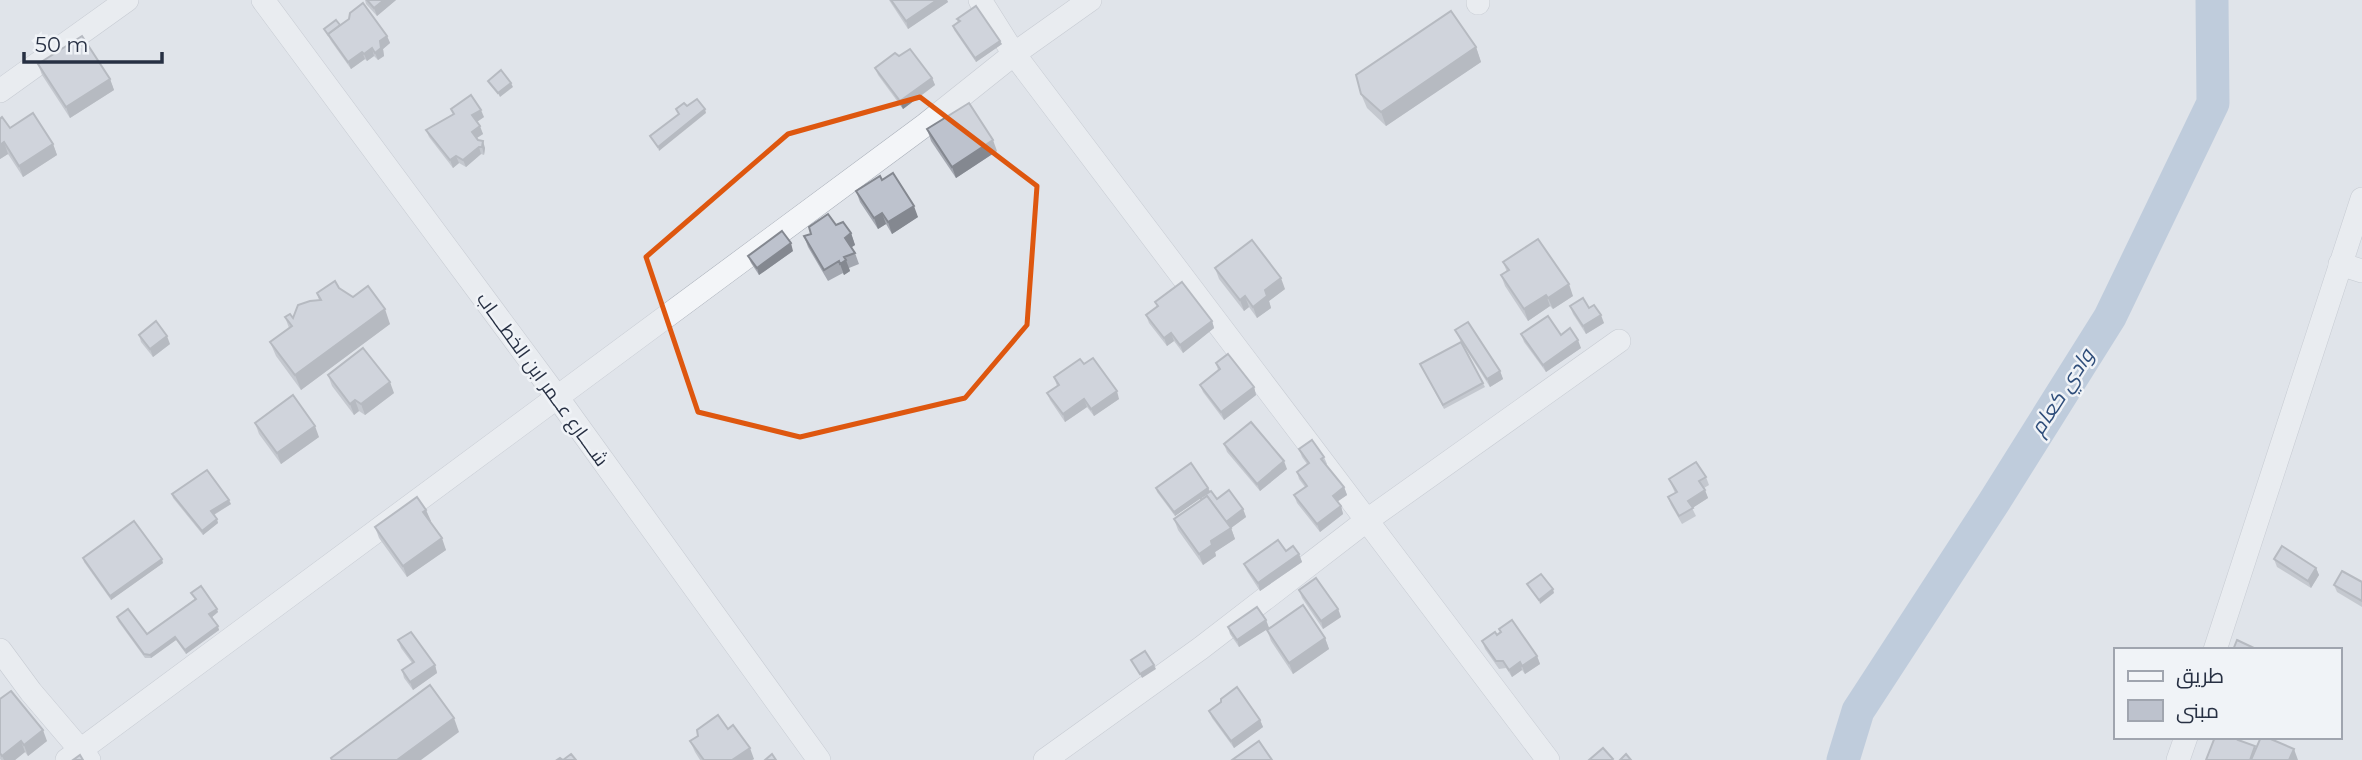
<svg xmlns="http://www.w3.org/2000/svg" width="2362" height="760" viewBox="0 0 2362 760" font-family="Montserrat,Cairo,sans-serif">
  <rect width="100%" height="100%" fill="#e0e4ea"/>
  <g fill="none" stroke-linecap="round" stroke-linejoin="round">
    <!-- river -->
    <path stroke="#98b0cd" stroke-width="33" d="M1843 760 1858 711 1994 502 2110 317 2213 103 2212 0"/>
    <defs>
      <g id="minor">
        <path d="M263 0 557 397 819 760"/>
        <path d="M980 0 1014 54 1548 760"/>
        <path d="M1478 0V3"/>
        <path d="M0 91 127 0"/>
        <path d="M2340 264 2362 271"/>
        <path d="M0 650 31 692 89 760"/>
        <path d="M2215 650 2362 199"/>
        <path d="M67 760 925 125 1014 54 1090 0"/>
        <path d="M1045 760 1201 648 1366 521 1619 341"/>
        <path d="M2178 760 2186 737"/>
      </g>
    </defs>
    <!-- minor casing -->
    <use href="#minor" stroke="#a8aeb8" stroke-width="24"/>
    <!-- minor -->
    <use href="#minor" stroke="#f3f5f8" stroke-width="23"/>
  </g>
  <!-- wall -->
  <g fill="#a3a7b0">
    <path d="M365 0H396L377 16 366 4Z"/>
    <path d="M889 0H947L948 2 908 29Z"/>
    <path d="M957 19 1002 44 976 62 954 30 953 26 958 23Z"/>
    <path d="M324 29 387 36 390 43 383 49 384 56 378 60 374 56 367 61 365 59 351 69 331 41Z"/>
    <path d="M1476 47 1481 62 1386 126 1367 108 1361 94Z"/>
    <path d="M38 64 110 79 114 90 70 118 42 75Z"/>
    <path d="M875 68 932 78 935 85 903 109 878 75Z"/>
    <path d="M451 109 484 117 477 122 483 134 477 138 485 148 484 155 481 154 466 167 459 163 453 168 429 137 426 130 453 114Z"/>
    <path d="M0 119 10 128 53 144 57 155 23 177 8 154 0 159Z"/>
    <path d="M927 129 997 151 956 178 931 141Z"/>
    <path d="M882 180 918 217 892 234 886 224 878 229 860 202 856 191Z"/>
    <path d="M836 225 851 233 855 245 851 247 855 253 859 264 849 268 850 271 844 275 843 273 828 281 808 247 804 236Z"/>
    <path d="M793 251 759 275 751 263 748 256Z"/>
    <path d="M1503 262 1573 296 1553 309 1550 306 1528 321 1505 286 1501 275 1507 272Z"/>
    <path d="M1215 268 1285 289 1269 301 1271 308 1257 318 1249 307 1244 311 1219 279Z"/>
    <path d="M339 288 390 324 301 390 276 356 270 342 289 328 285 317 293 318 319 300 317 293Z"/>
    <path d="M1155 302 1212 321 1214 328 1183 353 1174 341 1167 346 1149 323 1146 315 1157 307Z"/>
    <path d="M1570 306 1589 308 1604 323 1586 334 1573 314Z"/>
    <path d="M1455 330 1500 371 1503 379 1490 387 1462 343 1485 387 1444 409 1420 364 1461 342Z"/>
    <path d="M1521 334 1561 335 1581 348 1546 372 1524 342Z"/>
    <path d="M139 335 170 344 153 357 141 342Z"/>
    <path d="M1216 363 1254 387 1256 395 1224 420 1203 392 1200 385 1218 370Z"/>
    <path d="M1084 364 1119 399 1094 416 1087 407 1065 422 1050 400 1047 393 1057 386 1054 377Z"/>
    <path d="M328 375 394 393 365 415 359 411 354 415 332 386Z"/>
    <path d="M255 423 319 437 281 464 259 434Z"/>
    <path d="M1224 444 1287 469 1260 491 1227 452Z"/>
    <path d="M1299 449 1324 457 1327 464 1326 465 1344 487 1347 495 1337 502 1341 506 1343 514 1320 532 1297 503 1294 495 1305 487 1299 479 1297 472 1307 464 1302 457Z"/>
    <path d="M1706 477 1709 485 1704 488 1708 498 1692 508 1696 516 1682 524 1671 505 1668 497 1675 493 1669 479Z"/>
    <path d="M1156 488H1208L1210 491 1217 499 1243 509 1246 517 1231 528 1235 539 1215 552 1216 556 1203 565 1178 530 1174 519 1201 500 1200 498 1175 516 1157 492Z"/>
    <path d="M172 494 231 504 214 515 218 523 203 535 173 498Z"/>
    <path d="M426 510 430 521 446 550 407 577 379 538 375 527Z"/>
    <path d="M1286 551 1299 554 1302 562 1260 591 1247 571 1244 564Z"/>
    <path d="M83 558 163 563 111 600 84 562Z"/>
    <path d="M2274 559 2316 568 2319 575 2311 588 2277 567Z"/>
    <path d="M2362 582V607L2337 592 2334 585Z"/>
    <path d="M1299 590 1338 609 1341 617 1323 629 1302 598Z"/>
    <path d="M191 593 218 612 212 617 219 630 186 654 176 640 151 658H145L118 621 117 617 147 634 195 599Z"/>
    <path d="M1266 620 1269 628 1239 647 1230 634 1228 627Z"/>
    <path d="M1499 629 1537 656 1540 664 1525 674 1522 670 1512 677 1506 668 1499 669 1485 649 1482 641 1500 632Z"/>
    <path d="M1267 630 1325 638 1329 649 1293 674 1271 641Z"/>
    <path d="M398 640 435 665 437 673 413 690 404 678 402 670 412 663 401 648Z"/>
    <path d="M0 699 47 741 28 756 25 752 15 760H1L0 759Z"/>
    <path d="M1209 711 1260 720 1263 727 1234 748 1212 718Z"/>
    <path d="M728 729 754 759 752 760H700L695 752 690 741Z"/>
  </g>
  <!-- shaded-wall -->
  <g fill="#848890">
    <path d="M384 0H396L377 16 374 8Z"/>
    <path d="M937 0H947L948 2 908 29 906 21Z"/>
    <path d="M387 36 390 43 383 49 384 56 378 60 375 53 380 41Z"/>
    <path d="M1000 41 1002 44 976 62 975 58Z"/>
    <path d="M1476 47 1481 62 1386 126 1381 112Z"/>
    <path d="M372 48 374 56 367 61 364 54Z"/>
    <path d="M362 52 365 59 351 69 348 62Z"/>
    <path d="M932 78 935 85 903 109 900 101Z"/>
    <path d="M110 79 114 90 70 118 66 107Z"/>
    <path d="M511 83 513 87 500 97 498 93Z"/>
    <path d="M705 109 706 113 659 151 658 147Z"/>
    <path d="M481 110 484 117 475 123 472 115Z"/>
    <path d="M480 126 483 134 475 139 472 132Z"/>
    <path d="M993 140 997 151 956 178 952 167Z"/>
    <path d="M483 141 485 148 484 155 482 147Z"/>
    <path d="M4 142 8 154 0 159V145Z"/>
    <path d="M53 144 57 155 23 177 19 166Z"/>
    <path d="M479 147 481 154 466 167 463 160Z"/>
    <path d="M456 156 459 163 453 168 450 160Z"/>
    <path d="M914 206 918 217 892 234 888 222Z"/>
    <path d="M882 213 886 224 878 229 874 218Z"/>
    <path d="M851 233 855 245 849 249 845 238Z"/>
    <path d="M791 243 793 251 759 275 757 268Z"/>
    <path d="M846 260 850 271 844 275 840 264Z"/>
    <path d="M1281 278 1285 289 1269 301 1271 308 1257 318 1253 307 1265 290Z"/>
    <path d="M1569 284 1573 296 1553 309 1548 298Z"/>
    <path d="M1546 295 1550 306 1528 321 1524 309Z"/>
    <path d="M1245 296 1249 307 1244 311 1240 300Z"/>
    <path d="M385 309 390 324 301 390 295 375Z"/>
    <path d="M1601 315 1604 323 1586 334 1583 326Z"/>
    <path d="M1212 321 1214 328 1183 353 1180 345Z"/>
    <path d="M1171 333 1174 341 1167 346 1164 338Z"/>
    <path d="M167 336 170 344 153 357 150 349Z"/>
    <path d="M1578 340 1581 348 1546 372 1543 365Z"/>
    <path d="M1500 371 1503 379 1490 387 1487 379Z"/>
    <path d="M390 382 394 393 365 415 361 404Z"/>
    <path d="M1254 387 1256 395 1224 420 1221 412Z"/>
    <path d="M1117 391 1119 399 1094 416 1091 409Z"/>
    <path d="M1084 399 1087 407 1065 422 1063 414Z"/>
    <path d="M355 400 359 411 354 415 350 404Z"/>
    <path d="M315 426 319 437 281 464 277 453Z"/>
    <path d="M1284 461 1287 469 1260 491 1257 484Z"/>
    <path d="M1344 487 1347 495 1335 503 1333 496Z"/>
    <path d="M1208 488 1210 492 1175 516 1174 512Z"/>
    <path d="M1705 490 1708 498 1691 509 1688 501Z"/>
    <path d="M229 500 231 504 213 515 211 511Z"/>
    <path d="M1341 506 1343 514 1320 532 1317 524Z"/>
    <path d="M1243 509 1246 517 1231 528 1235 539 1215 552 1216 556 1203 565 1199 554 1226 522Z"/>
    <path d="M426 510 431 521 427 523 423 512Z"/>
    <path d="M217 519 218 523 203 535 202 531Z"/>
    <path d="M442 538 446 550 407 577 403 566Z"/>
    <path d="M1299 554 1302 562 1260 591 1258 583Z"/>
    <path d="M162 559 163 563 111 600 110 596Z"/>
    <path d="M2316 568 2319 575 2311 588 2308 581Z"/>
    <path d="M1553 589 1554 593 1540 604 1539 600Z"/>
    <path d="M217 609 218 612 211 618 209 614Z"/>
    <path d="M1338 609 1341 617 1323 629 1321 621Z"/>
    <path d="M1266 620 1269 628 1239 647 1237 640Z"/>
    <path d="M218 626 219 630 186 654 185 650Z"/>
    <path d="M175 637 176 640 151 658 150 655Z"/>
    <path d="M1325 638 1329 649 1293 674 1289 663Z"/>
    <path d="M1537 656 1540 664 1525 674 1522 666Z"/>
    <path d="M1520 662 1522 670 1512 677 1509 670Z"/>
    <path d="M435 665 437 673 413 690 410 682Z"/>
    <path d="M1154 665 1156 669 1142 678 1140 674Z"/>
    <path d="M454 718 459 732 421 760H397Z"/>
    <path d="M1260 720 1263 727 1234 748 1231 741Z"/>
    <path d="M43 730 47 741 28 756 24 745Z"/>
    <path d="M21 741 25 752 15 760H4L2 756Z"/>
    <path d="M750 748 754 759 752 760H732Z"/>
    <path d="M2294 749 2298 760H2289Z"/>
  </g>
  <!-- building -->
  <g fill="#bdc2cd" stroke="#848890" stroke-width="2">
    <path d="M367 0H384L374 8Z"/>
    <path d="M891 0H937L906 21Z"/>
    <path d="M363 3 387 36 380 41 381 48 375 53 372 48 364 54 362 52 348 62 328 34 349 19 350 13Z"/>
    <path d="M976 6 1000 41 975 58 953 26 960 21 957 19Z"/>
    <path d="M1451 11 1476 47 1381 112 1361 94 1356 75Z"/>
    <path d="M336 20 340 25 328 34 329 36 324 29Z"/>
    <path d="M82 36 110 79 66 107 38 64Z"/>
    <path d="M910 49 932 78 900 101 875 68 895 53 899 56Z"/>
    <path d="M501 70 511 83 498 93 488 81Z"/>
    <path d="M471 95 481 110 472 115 480 126 472 132 478 140 483 141 482 147H479L463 160 456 156 450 160 426 130 454 114 451 109Z"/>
    <path d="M697 99 705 109 658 147 650 136 679 114 676 109 684 103 687 106Z"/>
    <path d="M969 103 993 140 952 167 927 129Z"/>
    <path d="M33 113 53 144 19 166 4 142 0 145V119L2 117 10 128Z"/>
    <path d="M893 173 914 206 888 222 882 213 874 218 856 191 880 176 882 180Z"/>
    <path d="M828 214 836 225 843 222 851 233 845 238 855 253 844 257 846 260 840 264 839 261 824 270 804 236 811 234 809 227Z"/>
    <path d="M782 231 791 243 757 268 748 256Z"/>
    <path d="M1538 239 1569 284 1548 298 1546 295 1524 309 1501 275 1509 270 1503 262Z"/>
    <path d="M1252 240 1281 278 1265 290 1267 296 1253 307 1245 296 1240 300 1215 268Z"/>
    <path d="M335 281 339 288 353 297 368 286 385 309 295 375 270 342 292 326 285 317 290 314 293 318 298 305 310 301 321 300 317 293Z"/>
    <path d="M1182 282 1212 321 1180 345 1171 333 1164 338 1146 315 1158 306 1155 302Z"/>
    <path d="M1583 298 1589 308 1594 305 1601 315 1583 326 1570 306Z"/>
    <path d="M1548 316 1561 335 1570 328 1578 340 1543 365 1521 334Z"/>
    <path d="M156 321 167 336 150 349 139 335Z"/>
    <path d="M1468 322 1500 371 1487 379 1455 330Z"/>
    <path d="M1461 342 1483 383 1443 405 1420 364Z"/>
    <path d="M363 348 390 382 361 404 355 400 350 404 328 375Z"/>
    <path d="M1228 354 1254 387 1221 412 1200 385 1220 369 1216 363Z"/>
    <path d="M1093 358 1117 391 1091 409 1084 399 1063 414 1047 393 1059 385 1054 377 1080 359 1084 364Z"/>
    <path d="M293 395 315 426 277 453 255 423Z"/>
    <path d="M1251 422 1284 461 1257 484 1224 444Z"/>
    <path d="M1312 440 1324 457 1321 459 1344 487 1333 496 1341 506 1317 524 1294 495 1307 486 1297 472 1309 463 1299 449Z"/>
    <path d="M1696 462 1706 477 1699 481 1705 490 1688 501 1693 508 1679 516 1668 497 1677 492 1669 479Z"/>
    <path d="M1191 463 1208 488 1174 512 1156 488Z"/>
    <path d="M207 470 229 500 211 511 217 519 202 531 172 494Z"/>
    <path d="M1229 490 1243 509 1226 522 1207 496 1202 500 1200 498 1211 491 1217 499Z"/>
    <path d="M1207 496 1231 528 1211 541 1212 545 1199 554 1174 519Z"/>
    <path d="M417 497 426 510 423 512 442 538 403 566 375 527Z"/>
    <path d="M134 521 162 559 110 596 83 558Z"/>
    <path d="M1278 540 1286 551 1293 546 1299 554 1258 583 1244 564Z"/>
    <path d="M2282 546 2316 568 2308 581 2274 559Z"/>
    <path d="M2342 571 2362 582V601L2334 585Z"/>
    <path d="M1541 574 1553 589 1539 600 1527 584Z"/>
    <path d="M1316 578 1338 609 1321 621 1299 590Z"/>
    <path d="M201 586 217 609 209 614 218 626 185 650 175 637 150 655 144 654 117 617 128 609 147 634 196 599 191 593Z"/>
    <path d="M1303 605 1325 638 1289 663 1267 630Z"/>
    <path d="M1257 607 1266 620 1237 640 1228 627Z"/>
    <path d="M1512 620 1537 656 1522 666 1520 662 1509 670 1503 661H1496L1482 641 1495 632 1497 635 1501 632 1499 629Z"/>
    <path d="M411 632 435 665 410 682 402 670 414 662 398 640Z"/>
    <path d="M2237 640 2256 649V650H2233Z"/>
    <path d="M1145 651 1154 665 1140 674 1131 660Z"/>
    <path d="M430 685 454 718 397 760H332L331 758Z"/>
    <path d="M1237 687 1260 720 1231 741 1209 711 1221 702V699Z"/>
    <path d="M11 691 43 730 24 745 21 741 2 756 0 753V699Z"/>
    <path d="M718 715 728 729 733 725 750 748 732 760H704L690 741 698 736 697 730Z"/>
    <path d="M2215 737H2240L2238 740 2255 746 2250 760H2206Z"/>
    <path d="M2261 737H2266L2294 749 2289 760H2251Z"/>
    <path d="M1259 741 1272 760H1232Z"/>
    <path d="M1603 748 1613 759 1612 760H1589Z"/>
    <path d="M571 754 576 760H557L560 758 563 760Z"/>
    <path d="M772 754 776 760H765Z"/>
    <path d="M1626 754 1631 760H1620Z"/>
    <path d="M80 755 83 760H73Z"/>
  </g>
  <!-- marked area -->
  <path d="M0 0H2362V760H0ZM920 97 1037 186 1027 325 965 398 800 437 698 412 646 257 788 134Z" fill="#e0e4ea" fill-opacity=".55" fill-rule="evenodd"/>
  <path fill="none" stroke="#de570f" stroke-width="5" stroke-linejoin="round" d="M920 97 1037 186 1027 325 965 398 800 437 698 412 646 257 788 134Z"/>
  <g text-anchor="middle" stroke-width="5" stroke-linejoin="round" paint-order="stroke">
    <!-- street labels -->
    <g font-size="19" fill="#273043" stroke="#f0f3f7">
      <text transform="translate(543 379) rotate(54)" y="7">شــــارع عــمر ابن الخطــــاب</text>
    </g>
    <!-- water labels -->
    <g font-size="21" font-style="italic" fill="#2e4d7a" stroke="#f0f3f7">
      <text transform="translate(2062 392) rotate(-57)" y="7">وادي كعام</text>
    </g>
  </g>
  <!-- legend -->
  <rect x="2114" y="648" width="228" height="91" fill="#f0f3f7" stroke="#a0a5af" stroke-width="2"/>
  <rect x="2128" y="671" width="35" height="10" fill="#f3f5f8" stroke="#a0a5af" stroke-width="2"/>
  <text x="2176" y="683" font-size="21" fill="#273043">طريق</text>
  <rect x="2128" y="700" width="35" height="21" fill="#bdc2cd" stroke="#a0a5af" stroke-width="2"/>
  <text x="2176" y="718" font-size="21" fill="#273043">مبنى</text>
  <!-- scale -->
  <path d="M24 52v10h138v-10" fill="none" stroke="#273043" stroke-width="3.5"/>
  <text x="35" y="52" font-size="21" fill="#273043" stroke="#f0f3f7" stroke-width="5" paint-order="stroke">50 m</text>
</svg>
